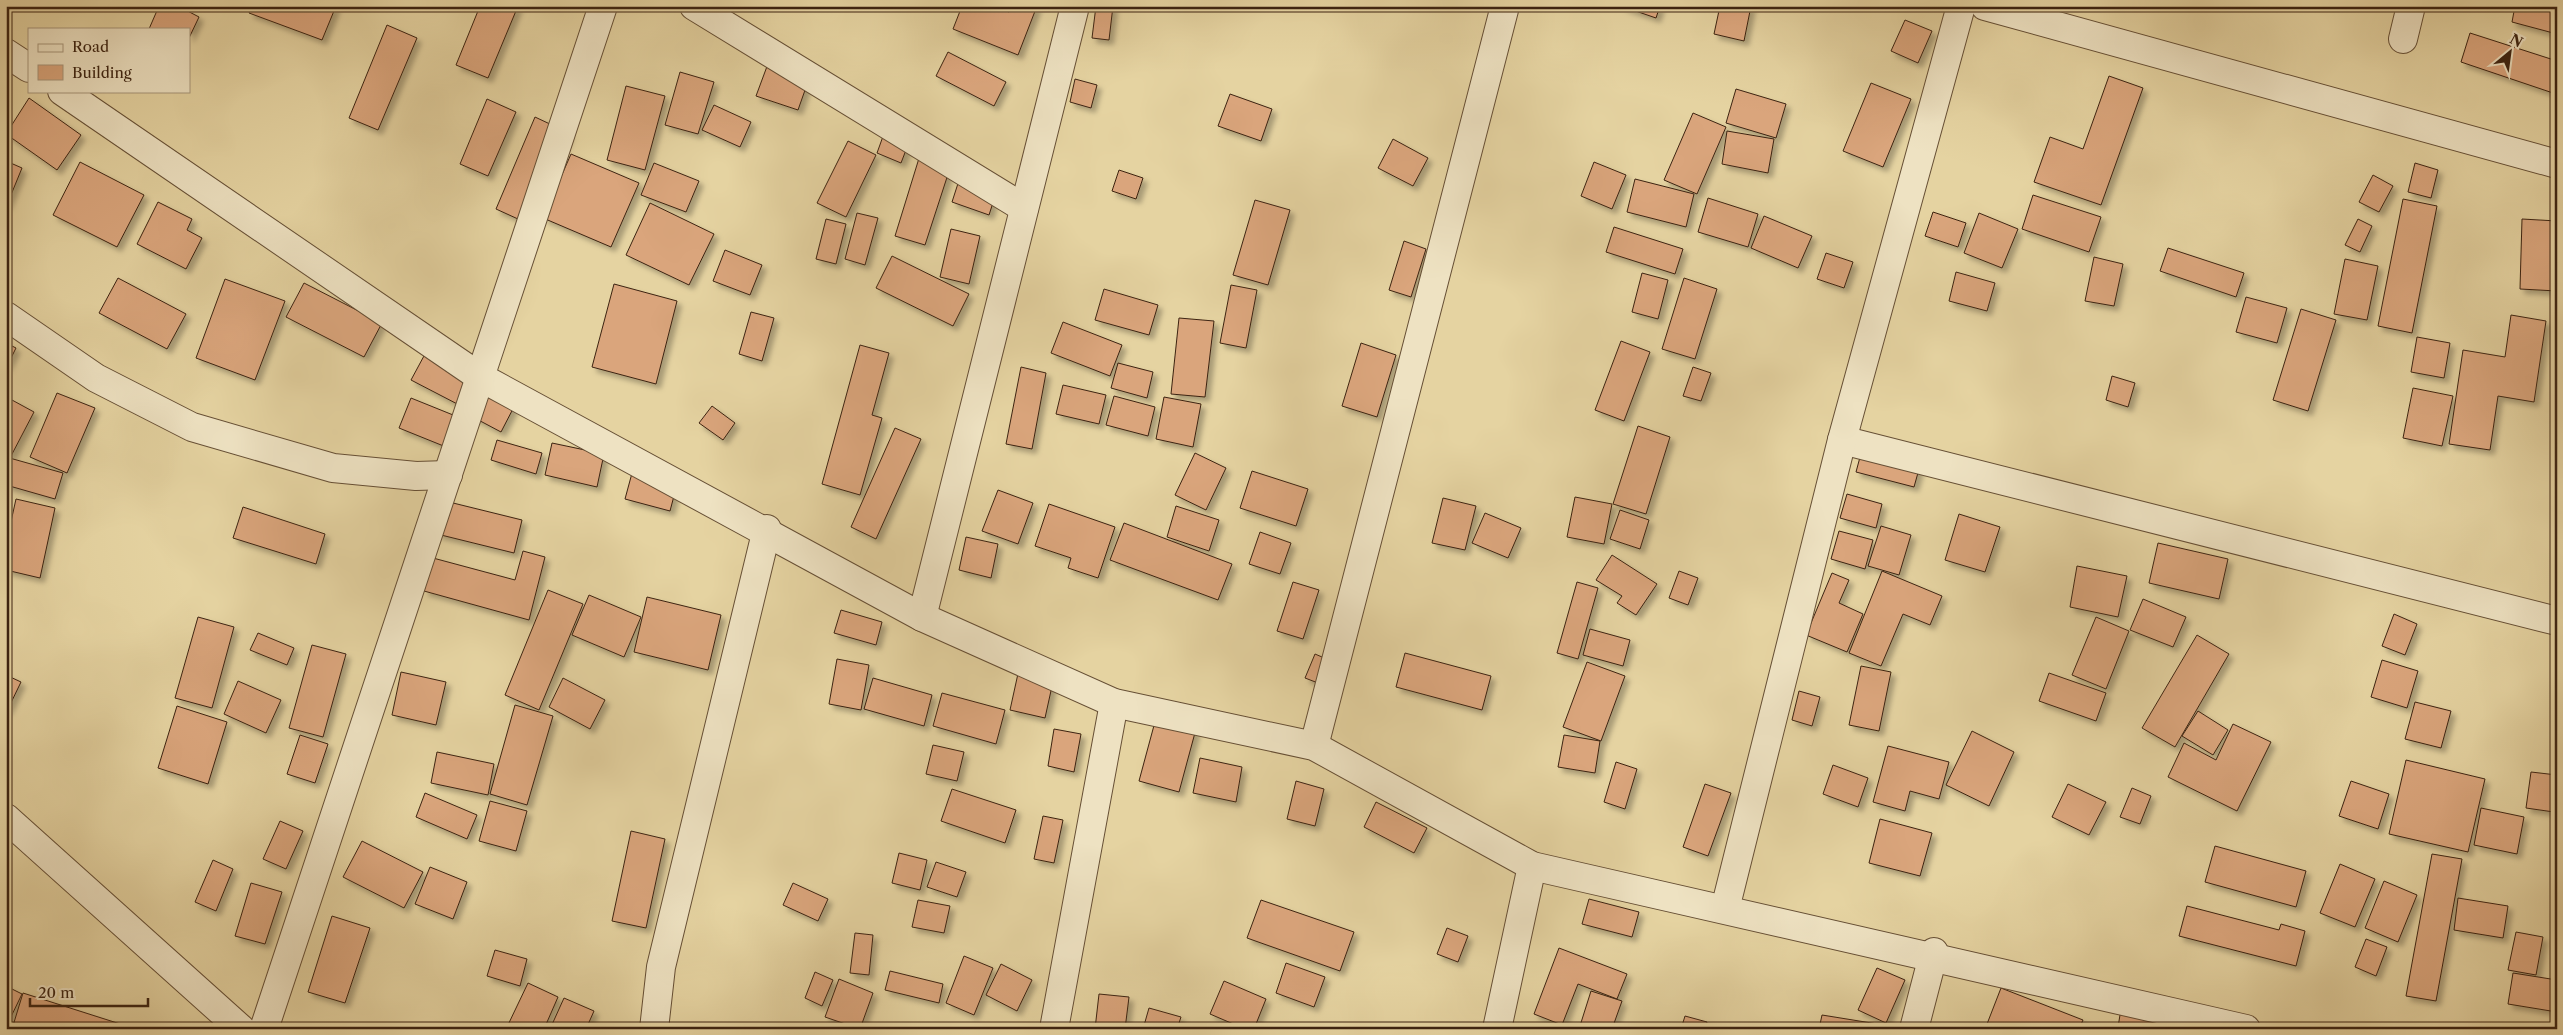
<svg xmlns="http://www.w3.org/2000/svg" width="2563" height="1035" viewBox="0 0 2563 1035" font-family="'Libre Caslon Text',serif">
  <defs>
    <filter id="shadow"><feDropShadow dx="4.5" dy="4.5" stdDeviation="2.5" flood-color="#0004"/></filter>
  </defs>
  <rect width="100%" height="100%" fill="#e5d3a1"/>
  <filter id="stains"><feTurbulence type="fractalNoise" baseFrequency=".004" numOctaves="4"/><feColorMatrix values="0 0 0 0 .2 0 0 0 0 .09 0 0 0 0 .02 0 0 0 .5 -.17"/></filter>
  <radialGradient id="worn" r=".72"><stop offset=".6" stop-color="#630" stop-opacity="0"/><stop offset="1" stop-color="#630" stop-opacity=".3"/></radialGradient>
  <!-- building -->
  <g fill="#daa57b" stroke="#3c2311" filter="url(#shadow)">
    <path d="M159 6H178L199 17 189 38V29H149Z"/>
    <path d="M252 6H336L322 40 249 13Z"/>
    <path d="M480 6H518L488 78 456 65Z"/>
    <path d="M962 6H996L1009 12 1012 6H1037L1018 55 953 29Z"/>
    <path d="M1096 6H1113L1109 40 1092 38Z"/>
    <path d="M1621 6H1660L1656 18Z"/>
    <path d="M1720 6H1751L1744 41 1714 34Z"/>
    <path d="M2515 6H2557V34L2512 22Z"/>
    <path d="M1905 20 1932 31 1918 63 1891 51Z"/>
    <path d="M387 25 417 38 378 130 349 118Z"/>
    <path d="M2470 33 2557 61V82L2553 93 2461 62Z"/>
    <path d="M948 52 1006 82 994 106 936 76Z"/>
    <path d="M769 61 810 76 798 110 756 96Z"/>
    <path d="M680 72 714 82 698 134 665 125Z"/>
    <path d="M2109 76 2143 88 2101 205 2034 182 2050 137 2083 149Z"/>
    <path d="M1075 79 1097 85 1091 108 1070 102Z"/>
    <path d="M1871 83 1911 99 1883 167 1843 151Z"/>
    <path d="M626 86 665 96 645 170 607 160Z"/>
    <path d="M1736 89 1786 104 1776 138 1726 123Z"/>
    <path d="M1230 94 1272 109 1261 141 1218 126Z"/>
    <path d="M29 98 81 135 57 170 6 134Z"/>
    <path d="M487 99 516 112 488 176 460 164Z"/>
    <path d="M714 105 751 122 740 147 702 130Z"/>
    <path d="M1693 113 1726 127 1697 194 1664 180Z"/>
    <path d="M535 117 569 133 529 224 496 209Z"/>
    <path d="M886 128 911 137 901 163 877 153Z"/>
    <path d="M1727 131 1774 139 1768 173 1722 164Z"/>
    <path d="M1393 139 1428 158 1413 186 1378 168Z"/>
    <path d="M848 141 876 155 846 217 817 203Z"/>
    <path d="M571 154 639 183 611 247 543 218Z"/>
    <path d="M920 155 951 165 925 245 895 236Z"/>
    <path d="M6 161 22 168 6 207Z"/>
    <path d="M80 162 144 195 117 247 53 215Z"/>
    <path d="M1594 162 1626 175 1612 209 1581 196Z"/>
    <path d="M654 163 699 181 686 212 641 195Z"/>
    <path d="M2415 163 2438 170 2431 198 2408 192Z"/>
    <path d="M1119 170 1143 178 1136 199 1112 191Z"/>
    <path d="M962 171 999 184 989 215 952 202Z"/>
    <path d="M2373 175 2393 186 2379 212 2359 202Z"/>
    <path d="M1635 179 1694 194 1686 227 1627 212Z"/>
    <path d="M2033 195 2101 217 2089 252 2022 229Z"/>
    <path d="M1708 198 1758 214 1748 247 1698 232Z"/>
    <path d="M2403 199 2437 206 2412 333 2378 326Z"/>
    <path d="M1255 200 1290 210 1268 285 1233 275Z"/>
    <path d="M158 202 192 219 187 230 202 238 186 269 137 244Z"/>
    <path d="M650 203 714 234 689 285 626 255Z"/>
    <path d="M1933 212 1966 223 1958 247 1925 236Z"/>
    <path d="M857 213 878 218 865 265 845 259Z"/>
    <path d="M1979 213 2018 229 2002 268 1964 253Z"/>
    <path d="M1764 216 1812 236 1798 268 1751 248Z"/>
    <path d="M826 219 846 224 836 264 816 259Z"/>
    <path d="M2358 219 2372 226 2360 252 2345 245Z"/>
    <path d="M2522 219 2557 221V291L2520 289Z"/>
    <path d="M1614 227 1683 249 1675 274 1606 252Z"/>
    <path d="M951 229 980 236 969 284 940 277Z"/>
    <path d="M1404 241 1426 249 1411 297 1389 290Z"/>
    <path d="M2168 248 2244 273 2236 297 2160 271Z"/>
    <path d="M725 250 762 265 750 295 713 281Z"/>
    <path d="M1826 253 1853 262 1844 288 1817 279Z"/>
    <path d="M892 256 969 294 953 326 876 288Z"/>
    <path d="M2094 257 2123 264 2114 306 2085 301Z"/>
    <path d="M2345 259 2378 266 2367 320 2334 314Z"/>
    <path d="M1956 272 1995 283 1987 311 1949 301Z"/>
    <path d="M1642 273 1668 280 1658 319 1632 312Z"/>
    <path d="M118 278 186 314 167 349 99 313Z"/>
    <path d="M1684 278 1717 289 1695 359 1662 349Z"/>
    <path d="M225 279 285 301 255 380 196 358Z"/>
    <path d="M304 283 382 323 364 357 286 317Z"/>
    <path d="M614 284 677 301 656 384 592 367Z"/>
    <path d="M1231 285 1257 290 1246 348 1220 343Z"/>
    <path d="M1104 289 1158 305 1149 335 1095 320Z"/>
    <path d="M2246 297 2287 308 2277 343 2236 332Z"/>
    <path d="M2301 309 2336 320 2308 411 2273 400Z"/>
    <path d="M751 312 774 318 762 361 739 354Z"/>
    <path d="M2511 315 2546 321 2534 402 2498 396 2490 450 2449 444 2463 350 2505 357Z"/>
    <path d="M1179 318 1214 321 1205 397 1171 394Z"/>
    <path d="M1063 322 1122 345 1110 376 1051 353Z"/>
    <path d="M2417 337 2450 343 2444 378 2411 372Z"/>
    <path d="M1621 341 1650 352 1624 421 1595 410Z"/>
    <path d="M6 343 16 348 6 368Z"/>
    <path d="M1361 343 1396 355 1377 417 1342 406Z"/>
    <path d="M860 345 889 353 872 415 882 418 860 495 822 484Z"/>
    <path d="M425 354 479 382 465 408 411 380Z"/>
    <path d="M1118 363 1153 372 1147 398 1111 388Z"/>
    <path d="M1021 367 1046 373 1032 449 1006 444Z"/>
    <path d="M1693 367 1711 373 1701 401 1683 396Z"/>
    <path d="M2112 376 2135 383 2128 407 2106 400Z"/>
    <path d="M1063 385 1106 395 1099 424 1056 414Z"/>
    <path d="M483 386 516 403 501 432 469 415Z"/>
    <path d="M2413 388 2453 396 2442 446 2403 438Z"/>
    <path d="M57 393 95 408 67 473 30 457Z"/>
    <path d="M1114 396 1155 407 1148 436 1106 425Z"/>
    <path d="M1164 397 1201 404 1193 447 1156 439Z"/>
    <path d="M411 398 463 419 451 449 399 428Z"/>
    <path d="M12 400 34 412 11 456 6 453V412Z"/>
    <path d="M712 406 735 423 723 440 699 423Z"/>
    <path d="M1638 426 1670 437 1646 514 1613 504Z"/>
    <path d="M895 428 921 439 876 539 851 527Z"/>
    <path d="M497 440 542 453 536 474 491 460Z"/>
    <path d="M552 443 604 454 597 487 545 475Z"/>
    <path d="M1863 446 1921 462 1914 487 1856 472Z"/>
    <path d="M1195 453 1226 468 1206 510 1175 495Z"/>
    <path d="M6 457 63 473 55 499 6 485Z"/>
    <path d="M635 462 680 473 670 511 625 499Z"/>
    <path d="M1252 471 1308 489 1296 526 1240 508Z"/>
    <path d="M998 490 1033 503 1018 544 982 531Z"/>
    <path d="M1847 494 1882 504 1876 528 1840 518Z"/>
    <path d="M1575 497 1612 504 1604 544 1567 537Z"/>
    <path d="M1443 498 1476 506 1465 550 1432 543Z"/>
    <path d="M16 499 55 508 40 578 6 570V544Z"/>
    <path d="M445 501 522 520 514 553 437 534Z"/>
    <path d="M1049 504 1115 527 1098 578 1068 568 1071 558 1035 546Z"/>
    <path d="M1176 506 1219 520 1209 551 1167 537Z"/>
    <path d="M243 507 325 534 316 564 233 538Z"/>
    <path d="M1620 510 1649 520 1640 549 1610 539Z"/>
    <path d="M1485 513 1521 528 1508 558 1472 543Z"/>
    <path d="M1959 514 2000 527 1985 572 1945 560Z"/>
    <path d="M1124 523 1232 564 1218 600 1110 560Z"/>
    <path d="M1881 526 1911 535 1899 575 1868 566Z"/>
    <path d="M1839 531 1873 540 1865 569 1831 559Z"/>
    <path d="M1260 532 1291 543 1280 574 1249 564Z"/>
    <path d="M966 537 998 544 991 578 959 570Z"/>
    <path d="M2158 543 2228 559 2219 599 2149 583Z"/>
    <path d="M523 551 545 557 529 620 424 591 433 558 515 580Z"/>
    <path d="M1612 555 1657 584 1636 615 1617 603 1622 596 1596 580Z"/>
    <path d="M2077 566 2127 576 2118 617 2070 607Z"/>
    <path d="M1679 571 1698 578 1688 605 1669 598Z"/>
    <path d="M1882 571 1942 596 1930 625 1903 614 1881 666 1849 653Z"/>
    <path d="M1832 573 1849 580 1839 603 1863 614 1847 652 1806 635Z"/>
    <path d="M1293 582 1319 590 1303 639 1277 631Z"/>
    <path d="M1577 582 1598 588 1578 659 1557 653Z"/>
    <path d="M548 590 583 604 539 710 505 695Z"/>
    <path d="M589 595 641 617 624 657 572 635Z"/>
    <path d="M647 597 721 615 708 670 634 652Z"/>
    <path d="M2143 599 2186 617 2173 647 2130 630Z"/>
    <path d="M841 610 882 622 876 645 834 633Z"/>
    <path d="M2394 614 2417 624 2405 655 2382 646Z"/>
    <path d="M198 617 234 627 212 708 175 698Z"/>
    <path d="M2096 617 2129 631 2106 689 2072 675Z"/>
    <path d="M1590 629 1630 640 1623 666 1583 655Z"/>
    <path d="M258 633 294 648 287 665 250 650Z"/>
    <path d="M2197 635 2229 654 2175 747 2142 728Z"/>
    <path d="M312 645 346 654 323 737 289 728Z"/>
    <path d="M1405 653 1491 676 1482 710 1396 687Z"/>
    <path d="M1315 654 1336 663 1326 686 1305 678Z"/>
    <path d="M837 659 869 665 861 710 829 704Z"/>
    <path d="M2382 660 2418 671 2407 708 2371 697Z"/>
    <path d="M1587 662 1625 676 1601 741 1563 727Z"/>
    <path d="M1861 666 1891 672 1879 731 1849 725Z"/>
    <path d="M1019 669 1054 677 1045 718 1010 710Z"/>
    <path d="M401 672 446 682 436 725 392 715Z"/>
    <path d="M2049 673 2106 693 2096 721 2039 701Z"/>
    <path d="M6 675 21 682 7 711H6Z"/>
    <path d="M563 678 605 700 590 729 549 707Z"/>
    <path d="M873 678 932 695 924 726 864 709Z"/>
    <path d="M238 681 281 700 266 733 224 714Z"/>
    <path d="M1799 691 1820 697 1812 726 1792 720Z"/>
    <path d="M942 693 1005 710 996 744 933 726Z"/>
    <path d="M2415 702 2451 711 2441 748 2405 739Z"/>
    <path d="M515 705 553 716 527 805 490 794Z"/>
    <path d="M177 706 227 722 208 784 158 768Z"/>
    <path d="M2198 711 2228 730 2213 755 2182 736Z"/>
    <path d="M1156 718 1196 729 1179 792 1139 781Z"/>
    <path d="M2233 724 2271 742 2237 811 2168 777 2184 743 2216 760Z"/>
    <path d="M1054 729 1081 734 1074 772 1048 766Z"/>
    <path d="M1972 731 2014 752 1989 806 1946 785Z"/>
    <path d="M300 735 328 744 315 783 287 774Z"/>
    <path d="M1564 735 1600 741 1595 773 1558 767Z"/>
    <path d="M933 745 964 752 957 781 926 774Z"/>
    <path d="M1888 746 1949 762 1939 799 1910 791 1905 811 1873 802Z"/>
    <path d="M437 752 494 764 488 795 431 783Z"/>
    <path d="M1200 758 1242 767 1236 802 1193 793Z"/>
    <path d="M2406 760 2485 779 2468 852 2389 834Z"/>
    <path d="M1616 762 1637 769 1625 809 1604 802Z"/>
    <path d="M1833 765 1868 778 1858 807 1823 794Z"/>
    <path d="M2531 772 2557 775 2554 812 2526 808Z"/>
    <path d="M1296 781 1324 789 1315 826 1287 819Z"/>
    <path d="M2351 781 2389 794 2378 829 2339 816Z"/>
    <path d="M1705 784 1731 793 1708 856 1683 847Z"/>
    <path d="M2068 784 2106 802 2089 835 2052 817Z"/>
    <path d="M2132 788 2151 796 2140 824 2120 817Z"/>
    <path d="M952 789 1016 810 1005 843 941 821Z"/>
    <path d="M425 793 477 815 467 839 416 817Z"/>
    <path d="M490 801 527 811 516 851 479 841Z"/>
    <path d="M1376 802 1427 828 1414 853 1364 827Z"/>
    <path d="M2481 808 2524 817 2517 854 2474 845Z"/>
    <path d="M1043 816 1063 820 1054 863 1034 859Z"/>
    <path d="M1880 819 1932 833 1920 876 1869 863Z"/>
    <path d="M280 821 303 831 286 869 263 859Z"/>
    <path d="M631 831 665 839 646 928 612 921Z"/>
    <path d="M362 841 423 872 404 908 343 877Z"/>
    <path d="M2215 846 2306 871 2296 907 2205 882Z"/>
    <path d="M899 853 927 860 920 890 892 883Z"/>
    <path d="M2432 854 2462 859 2436 1001 2406 996Z"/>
    <path d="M213 860 233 869 216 911 195 902Z"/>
    <path d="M936 862 966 872 957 897 927 887Z"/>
    <path d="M2340 864 2375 879 2355 927 2320 913Z"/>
    <path d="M430 867 467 882 453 919 415 904Z"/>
    <path d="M2384 881 2417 895 2398 942 2365 928Z"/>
    <path d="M251 883 282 892 265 944 235 936Z"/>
    <path d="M793 883 828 899 818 921 783 905Z"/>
    <path d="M2458 898 2508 906 2503 938 2454 930Z"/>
    <path d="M1589 899 1639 912 1632 937 1582 924Z"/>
    <path d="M918 900 950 906 944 933 912 927Z"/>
    <path d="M1261 900 1354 932 1340 971 1247 938Z"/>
    <path d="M2187 906 2279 930 2281 924 2305 931 2296 966 2179 936Z"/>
    <path d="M332 916 370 928 345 1003 308 992Z"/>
    <path d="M1447 928 1468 936 1458 962 1437 954Z"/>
    <path d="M2516 932 2543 937 2536 975 2508 970Z"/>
    <path d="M855 933 873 935 869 975 850 973Z"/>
    <path d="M2366 939 2387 947 2376 976 2355 967Z"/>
    <path d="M1559 948 1627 974 1617 999 1578 984 1562 1025 1534 1014Z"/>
    <path d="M495 950 527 959 520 986 487 976Z"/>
    <path d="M964 956 993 968 974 1015 946 1003Z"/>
    <path d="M1286 963 1325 977 1314 1007 1276 993Z"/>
    <path d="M1001 964 1032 980 1017 1011 986 995Z"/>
    <path d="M1877 968 1905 980 1886 1023 1858 1010Z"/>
    <path d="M890 971 943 984 939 1003 885 990Z"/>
    <path d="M815 972 833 980 822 1006 805 998Z"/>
    <path d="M2513 973 2557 980V1012L2508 1004Z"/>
    <path d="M839 979 873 993 860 1029 825 1017Z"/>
    <path d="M1224 981 1266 999 1254 1029H1245L1210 1014Z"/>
    <path d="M528 983 558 997 544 1029H511L507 1027Z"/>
    <path d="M6 986 22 994 7 1025 6 1024Z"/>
    <path d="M2001 988 2083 1020 2079 1029H1998L1987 1024Z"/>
    <path d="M1591 991 1622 1001 1612 1029H1579Z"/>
    <path d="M23 993 136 1029H12Z"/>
    <path d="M1099 994 1129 997 1125 1029H1095Z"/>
    <path d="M2123 997 2165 1004 2161 1029 2118 1027Z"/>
    <path d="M564 998 594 1011 586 1029H550Z"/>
    <path d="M1149 1008 1181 1017 1177 1029H1143Z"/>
    <path d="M1822 1015 1890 1026V1029H1819Z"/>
    <path d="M1685 1016 1707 1022 1705 1029H1681Z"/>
  </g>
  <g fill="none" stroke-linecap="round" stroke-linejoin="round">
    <defs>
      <g id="minor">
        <path d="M694 6 1024 208"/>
        <path d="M1985 6 2557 164"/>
        <path d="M2403 39 2411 6"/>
        <path d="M6 53 29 68"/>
        <path d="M62 91 480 377 922 617 1114 703 1314 746 1532 866 2246 1029"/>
        <path d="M6 316 96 378 192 427 333 468 416 476 448 475"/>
        <path d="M1842 440 2557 621"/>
        <path d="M922 617 1075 6"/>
        <path d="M1314 746 1505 6"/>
        <path d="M6 818 241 1029"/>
        <path d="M1725 909 1842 440 1961 6"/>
        <path d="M264 1029 603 6"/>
        <path d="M654 1029 661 967 767 529"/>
        <path d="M1054 1029 1114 703"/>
        <path d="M1497 1029 1532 866"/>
        <path d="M1914 1029 1934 952"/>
      </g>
    </defs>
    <!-- minor casing -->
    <use href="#minor" stroke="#664f35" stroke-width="30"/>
    <!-- minor -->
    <use href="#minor" stroke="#eee2c2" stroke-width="28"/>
  </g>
  <!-- margin -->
  <rect width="2563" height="1035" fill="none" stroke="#e5d3a1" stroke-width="25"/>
  <rect x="8" y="8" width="2548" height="1020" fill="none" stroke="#3c2311" stroke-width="2.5"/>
  <rect x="12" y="12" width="2538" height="1010" fill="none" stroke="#3c2311"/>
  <!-- legend -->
  <rect x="28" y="28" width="162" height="65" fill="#eee2c2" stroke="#a7967b"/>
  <rect x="38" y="44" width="25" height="8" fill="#eee2c2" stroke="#a7967b"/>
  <text x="72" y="52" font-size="15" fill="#3c2311">Road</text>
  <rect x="38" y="65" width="25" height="15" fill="#daa57b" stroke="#a7967b"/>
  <text x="72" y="78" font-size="15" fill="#3c2311">Building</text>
  <!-- north arrow -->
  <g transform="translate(2510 52) rotate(29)" stroke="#eee2c2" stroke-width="4" paint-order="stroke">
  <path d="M0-4L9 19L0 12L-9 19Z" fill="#3c2311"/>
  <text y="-8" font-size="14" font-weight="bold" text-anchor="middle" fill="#3c2311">N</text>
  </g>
  <!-- scale -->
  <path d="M30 998v8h118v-8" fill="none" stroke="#3c2311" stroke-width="2.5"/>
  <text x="38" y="998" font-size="15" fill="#3c2311" stroke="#eee2c2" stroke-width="4" paint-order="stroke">20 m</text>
  <rect width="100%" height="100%" filter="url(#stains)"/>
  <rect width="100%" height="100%" fill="url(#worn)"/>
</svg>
